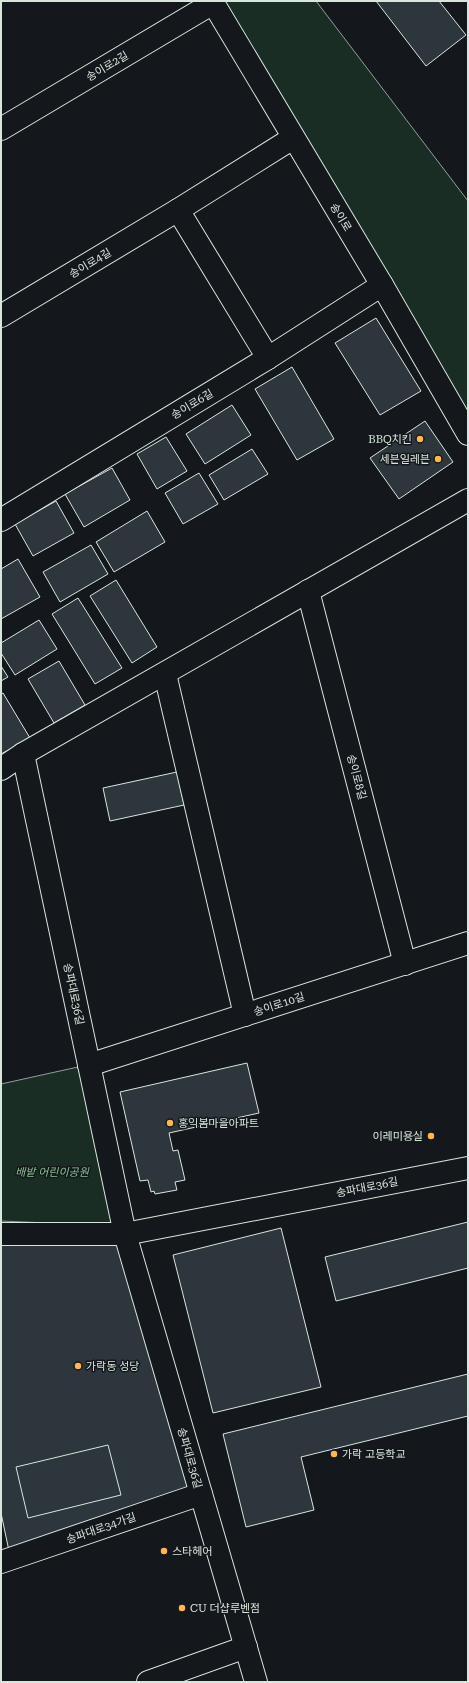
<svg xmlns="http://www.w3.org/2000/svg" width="469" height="1683" viewBox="0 0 469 1683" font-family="'Roboto Serif','Noto Sans KR',serif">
  <rect width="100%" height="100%" fill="#14181c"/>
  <!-- green -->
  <g fill="#1a2d24" stroke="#939e99">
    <path d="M224 1H316L468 201V412Z"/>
    <path d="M78 1067 117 1226 1 1221V1084Z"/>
  </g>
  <!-- building -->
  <g fill="#2c363c" stroke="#d8e6dc">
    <path d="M376 1H439L466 35 426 66Z"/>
    <path d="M376 318 421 391 380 415 335 343Z"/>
    <path d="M292 367 334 439 297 460 255 389Z"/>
    <path d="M232 405 251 435 205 464 186 434Z"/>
    <path d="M425 421 453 462 399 499 370 458Z"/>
    <path d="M166 437 187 471 157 489 137 454Z"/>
    <path d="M252 449 268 474 224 500 209 475Z"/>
    <path d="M112 468 130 500 84 527 65 494Z"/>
    <path d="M199 473 218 504 183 524 165 493Z"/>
    <path d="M56 501 74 533 33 556 15 524Z"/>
    <path d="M147 511 165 542 114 572 96 542Z"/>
    <path d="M91 545 108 574 60 602 43 572Z"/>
    <path d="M18 559 40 597 1 619V569Z"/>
    <path d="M116 580 157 647 132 663 90 596Z"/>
    <path d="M78 598 122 668 95 684 52 614Z"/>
    <path d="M39 620 57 649 15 675 1 653V643Z"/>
    <path d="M59 661 85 705 54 723 28 679Z"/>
    <path d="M1 666 8 677 1 681Z"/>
    <path d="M3 693 30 738 1 754V694Z"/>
    <path d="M177 772 184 805 110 821 103 788Z"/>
    <path d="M247 1063 259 1113 169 1133 173 1151 178 1150 185 1180 175 1182 177 1190 155 1194 154 1191 151 1192 148 1180 140 1181 120 1092Z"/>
    <path d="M468 1222V1268L336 1301 325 1257Z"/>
    <path d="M281 1228 321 1387 213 1413 173 1255Z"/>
    <path d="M1 1244H120L191 1488 9 1551 1 1513Z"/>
    <path d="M468 1374V1416L301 1457 314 1510 246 1527 223 1434Z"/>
    <path d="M108 1445 121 1495 28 1518 16 1467Z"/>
  </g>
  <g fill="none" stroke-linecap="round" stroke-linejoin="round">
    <defs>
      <g id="minor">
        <path d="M212 1 382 285 468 434"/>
        <path d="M1 129 213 3"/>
        <path d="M178 210 268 358"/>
        <path d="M1 316 178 210 293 138"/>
        <path d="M1 520 268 358 382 285"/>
        <path d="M308 591 405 964"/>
        <path d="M165 674 245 1015"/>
        <path d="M23 754 125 1234 256 1682"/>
        <path d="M1 769 23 754 468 500"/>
        <path d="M89 1065 468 943"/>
        <path d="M1 1234H125L468 1168"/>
        <path d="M1 1562 201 1494"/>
        <path d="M148 1682 246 1647"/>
      </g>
    </defs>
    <!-- minor casing -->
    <use href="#minor" stroke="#d8e6dc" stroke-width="24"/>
    <!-- minor -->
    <use href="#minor" stroke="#14181c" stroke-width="22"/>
  </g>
  <!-- markers -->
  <g fill="#ffb74d" stroke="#14181c" stroke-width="1.5">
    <circle cx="420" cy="439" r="4"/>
    <circle cx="438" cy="459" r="4"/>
    <circle cx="170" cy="1123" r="4"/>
    <circle cx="431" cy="1136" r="4"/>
    <circle cx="78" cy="1366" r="4"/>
    <circle cx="334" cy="1454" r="4"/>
    <circle cx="164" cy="1551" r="4"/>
    <circle cx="182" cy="1608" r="4"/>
  </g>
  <g text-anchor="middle" stroke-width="3" stroke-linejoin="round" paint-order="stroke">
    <!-- street labels -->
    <g font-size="11" fill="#d8e6dc" stroke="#14181c">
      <text transform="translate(107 66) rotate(-31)" y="4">송이로2길</text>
      <text transform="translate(341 217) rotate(59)" y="4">송이로</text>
      <text transform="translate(90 263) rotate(-31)" y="4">송이로4길</text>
      <text transform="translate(192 404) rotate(-31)" y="4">송이로6길</text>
      <text transform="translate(357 777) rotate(75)" y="4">송이로8길</text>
      <text transform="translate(74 994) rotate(78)" y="4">송파대로36길</text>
      <text transform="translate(279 1004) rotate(-18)" y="4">송이로10길</text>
      <text transform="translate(367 1187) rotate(-11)" y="4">송파대로36길</text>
      <text transform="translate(190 1458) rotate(74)" y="4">송파대로36길</text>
      <text transform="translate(101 1528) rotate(-19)" y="4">송파대로34가길</text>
    </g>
    <!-- poi labels -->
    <g font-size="11" fill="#d8e6dc" stroke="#14181c" text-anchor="start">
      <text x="412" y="443" text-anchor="end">BBQ치킨</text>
      <text x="430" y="463" text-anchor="end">세븐일레븐</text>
      <text x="178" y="1127">홍익봄마을아파트</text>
      <text x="423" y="1140" text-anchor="end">이레미용실</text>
      <text x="86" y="1370">가락동 성당</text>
      <text x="342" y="1458">가락 고등학교</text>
      <text x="172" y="1555">스타헤어</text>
      <text x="190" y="1612">CU 더샵루벤점</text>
    </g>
    <!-- park labels -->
    <g font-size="11" font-style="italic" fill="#8ac095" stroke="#14181c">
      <text x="52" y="1176">배밭 어린이공원</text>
    </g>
  </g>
  <!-- border -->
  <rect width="469" height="1683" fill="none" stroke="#d8e6dc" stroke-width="4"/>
</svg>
